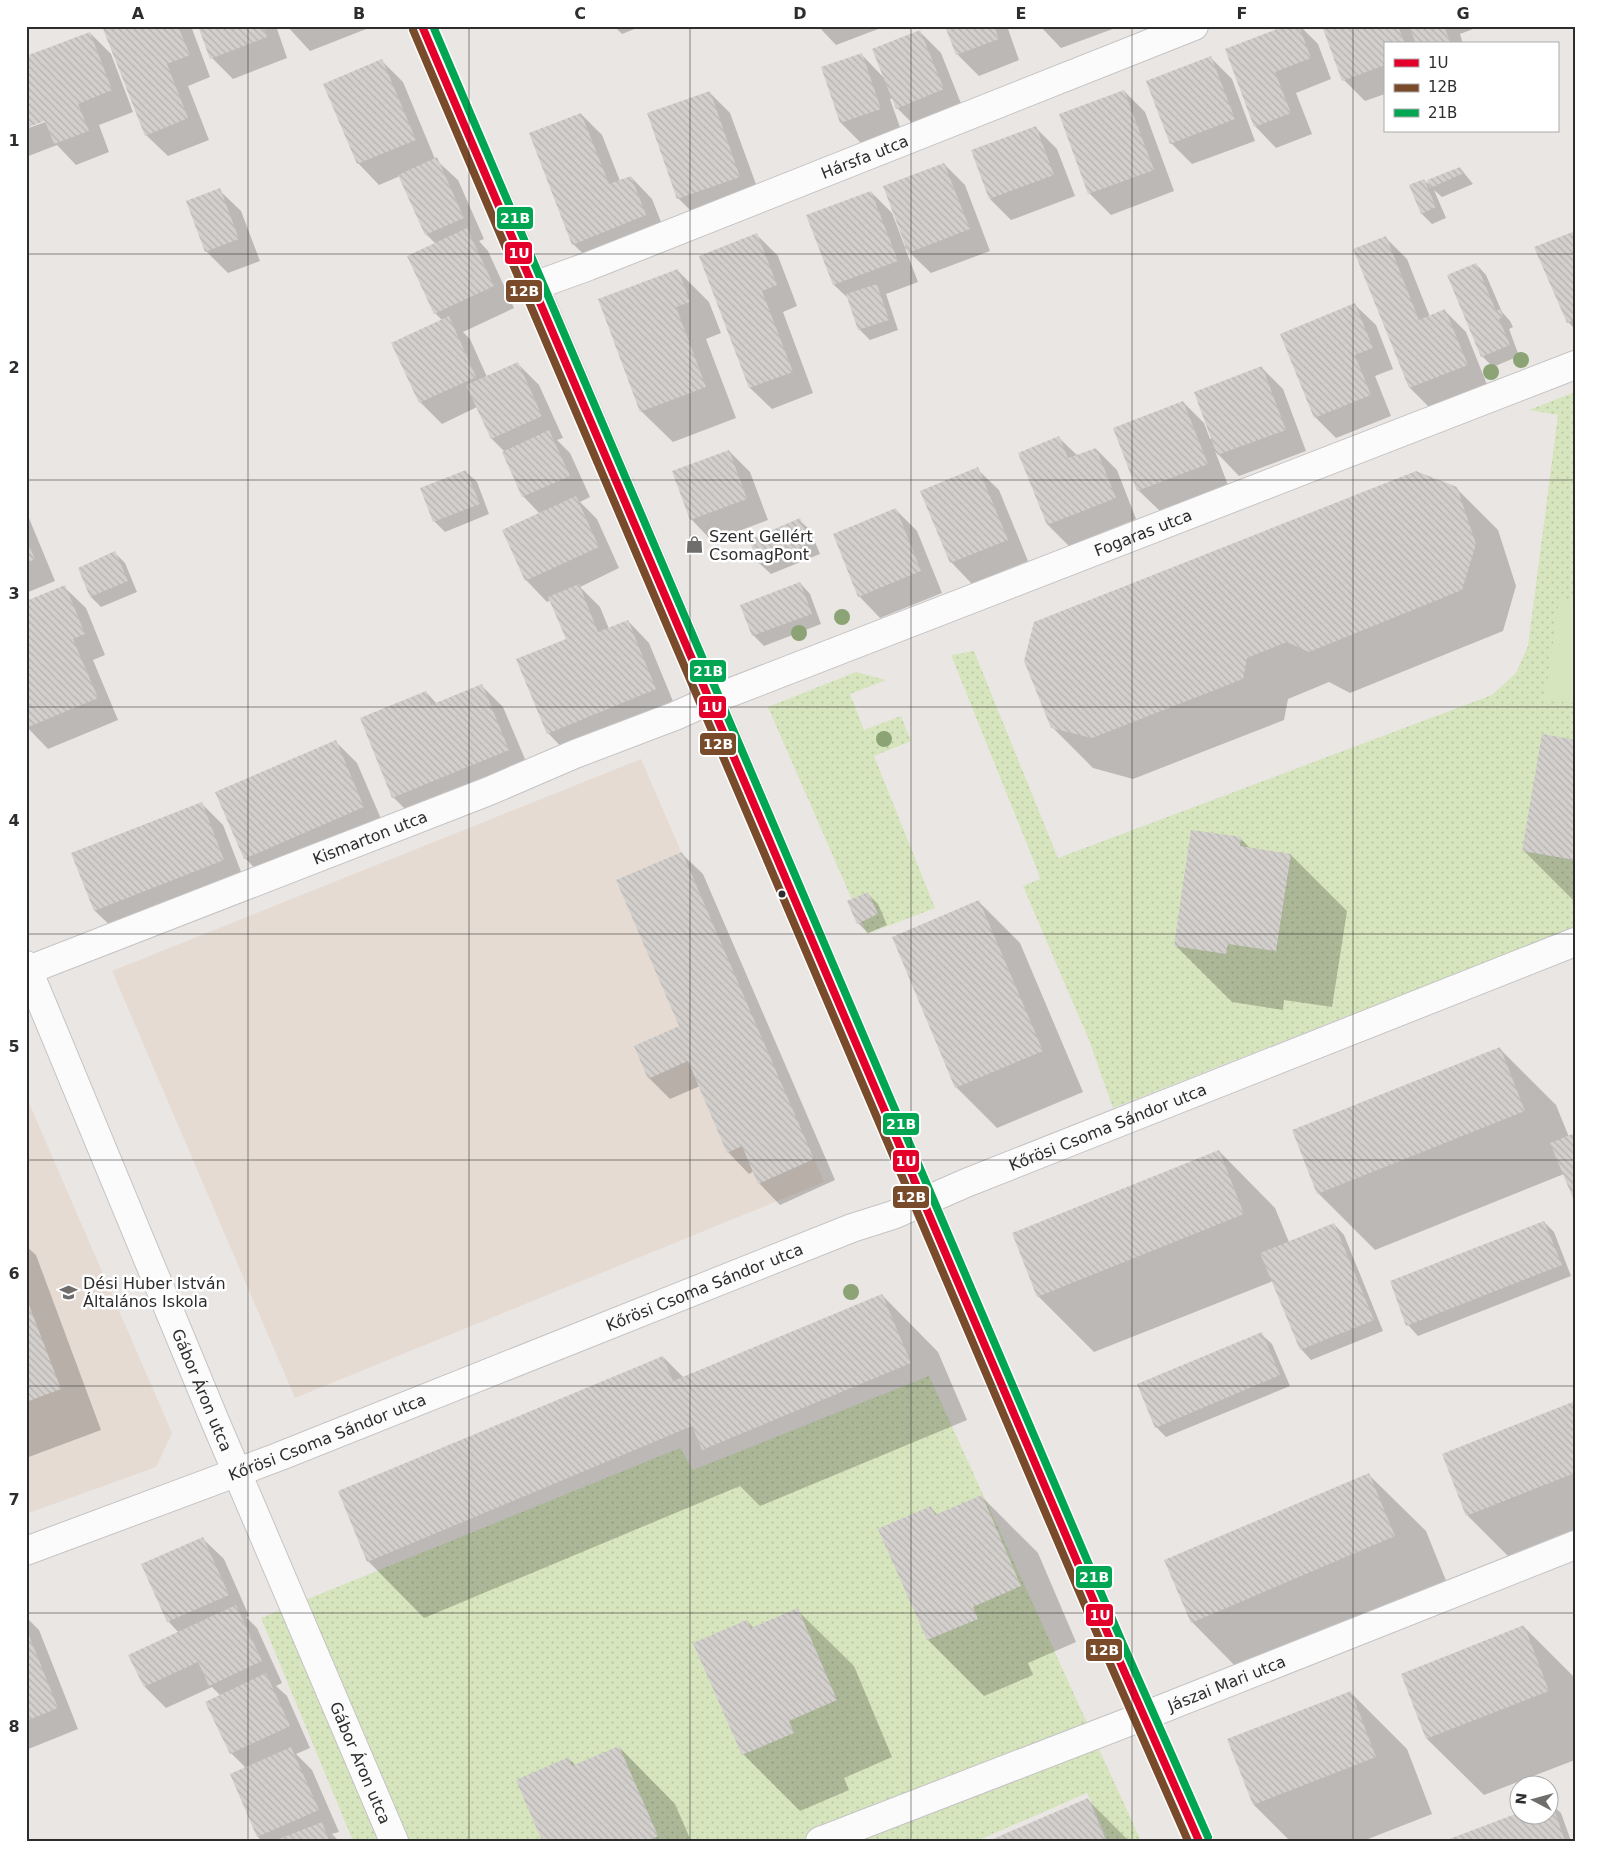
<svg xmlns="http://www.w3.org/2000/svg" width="1601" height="1867" viewBox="0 0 1601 1867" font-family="'DejaVu Sans',sans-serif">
  <defs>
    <pattern id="grass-dots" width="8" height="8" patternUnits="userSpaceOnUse" patternTransform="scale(1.25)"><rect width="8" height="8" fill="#d6e5bd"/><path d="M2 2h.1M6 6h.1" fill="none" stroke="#b8c5a3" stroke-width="1.8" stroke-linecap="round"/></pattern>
    <pattern id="building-back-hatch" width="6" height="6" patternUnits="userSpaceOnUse" patternTransform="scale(1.25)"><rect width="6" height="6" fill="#d2cfcd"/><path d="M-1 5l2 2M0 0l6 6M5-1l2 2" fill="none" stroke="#b5b2b0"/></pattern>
  </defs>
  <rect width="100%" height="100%" fill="#eae6e4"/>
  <!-- education -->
  <g fill="#e5dbd2">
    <path d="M641 759 824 1182 295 1398 112 971Z"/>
    <path d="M26 1096 172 1433 156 1467 26 1514Z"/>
  </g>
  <!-- grass -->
  <g fill="url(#grass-dots)">
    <path d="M1575 392V934L1377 1013 1378 1004 1113 1108 1089 1040 1023 886 1040 879 1037 869 951 655 974 651 1058 858 1492 695 1516 673 1528 646 1558 415 1529 410Z"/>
    <path d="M856 672 886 680 850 694 864 730 901 716 911 741 874 756 935 908 867 934 768 707Z"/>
    <path d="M929 1376 1141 1841H1108L1087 1793 977 1841H353L261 1618 680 1448 693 1470Z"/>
  </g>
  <!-- park -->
  <path fill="#d6e5bd" d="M1559 600 1575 602V703L1545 699Z"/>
  <!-- shadow -->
  <g fill="#0003">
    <path d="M104 26H191L210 77 188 86 209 140 168 156 146 135Z"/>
    <path d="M200 26H276L287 58 233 79 212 58Z"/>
    <path d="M287 26H374L310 51Z"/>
    <path d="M614 26H642L622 34Z"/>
    <path d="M818 26H886L836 45Z"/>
    <path d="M947 26H1007L1019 60 979 76 957 54Z"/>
    <path d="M1040 26H1121L1061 48Z"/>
    <path d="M1289 26H1300L1318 44 1331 79 1296 93 1312 134 1276 148 1255 126Z"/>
    <path d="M1323 26H1481L1460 34 1463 44H1385V94L1365 101 1344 80Z"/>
    <path d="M920 32 941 53 964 111 918 129 897 108 893 98 890 99 901 130 862 144 841 123 861 54 884 78Z"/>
    <path d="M90 33 111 54 133 112 99 125 109 152 76 165 57 145 26 157V129L51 120Z"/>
    <path d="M1211 58 1232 79 1255 141 1192 164 1171 143Z"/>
    <path d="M381 60 403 82 435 159 458 180 484 239 479 241 488 251 514 308 463 332 470 339 487 377 518 364 539 385 563 438 557 440 570 453 590 497 580 502 597 519 619 568 580 587 600 607 609 629 628 621 649 643 677 711 569 755 548 733 567 640 551 600 547 602 526 580 540 514 523 496 505 452 492 439 477 407 442 424 420 402 442 320 435 313 436 244 426 234 400 176 379 185 358 163Z"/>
    <path d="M1124 91 1145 112 1174 191 1111 215 1089 193Z"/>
    <path d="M709 92 730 113 761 198 700 220 678 198Z"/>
    <path d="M581 114 602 135 620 181 631 177 652 199 667 237 595 265 573 244Z"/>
    <path d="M1035 127 1057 149 1075 196 1011 220 990 199Z"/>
    <path d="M944 164 965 185 990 251 931 273 905 248 918 282 886 294 898 330 870 340 859 329 850 300 834 285 871 192 892 213 905 247 907 246Z"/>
    <path d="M1460 168 1473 184 1442 197 1434 190 1446 218 1432 224 1422 214 1410 185 1424 180 1431 187Z"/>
    <path d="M219 190 241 211 260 261 228 273 206 251Z"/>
    <path d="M1575 232V329L1568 322Z"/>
    <path d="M757 235 778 256 797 306 783 312 813 393 772 409 750 388 701 256Z"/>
    <path d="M1386 238 1407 259 1430 317 1445 311 1466 332 1488 387 1431 409 1410 388 1355 250Z"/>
    <path d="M1476 264 1486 275 1502 312 1510 321 1513 327 1509 329 1519 356 1493 367 1482 356Z"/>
    <path d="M677 270 709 302 721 333 706 339 736 418 673 442 641 411Z"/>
    <path d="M1354 304 1376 325 1393 369 1375 376 1391 416 1336 438 1315 417Z"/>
    <path d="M1262 368 1283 389 1306 451 1239 476 1215 451 1228 485 1160 511 1138 490 1183 402 1204 423 1210 439H1212Z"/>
    <path d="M1059 438 1078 456 1096 449 1117 470 1136 519 1069 546 1048 525Z"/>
    <path d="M729 451 750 472 768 520 712 541 691 519Z"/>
    <path d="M977 469 999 490 1028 561 972 584 951 562Z"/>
    <path d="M466 472 477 482 489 514 445 532 434 521Z"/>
    <path d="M1456 488 1498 530 1516 586 1503 631 1350 693 1329 682 1288 699 1284 720 1133 779 1093 768 1052 727Z"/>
    <path d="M896 510 917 531 942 593 880 618 859 596Z"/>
    <path d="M26 511 55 581 26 593Z"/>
    <path d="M799 520 810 530 820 554 771 574 760 564 750 540Z"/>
    <path d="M115 553 125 563 137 592 101 607 91 597 79 568Z"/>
    <path d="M800 583 810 594 821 624 764 646 753 635 742 605Z"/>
    <path d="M64 587 86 608 105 655 93 660 118 720 48 749 26 726Z"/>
    <path d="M482 686 503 707 530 771 414 818 393 797 426 692 437 704Z"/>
    <path d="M1575 741V902L1524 851Z"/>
    <path d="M336 742 357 763 385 828 266 880 245 858Z"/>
    <path d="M202 804 223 825 245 882 117 932 95 911 73 854Z"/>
    <path d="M1241 839 1251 849 1291 855 1347 911 1332 1007 1284 1000 1283 1010 1232 1002 1176 946Z"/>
    <path d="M681 853 703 874 835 1180 780 1205 759 1183 754 1171 749 1174 728 1152 700 1086 670 1099 649 1078 681 1027Z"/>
    <path d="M868 894 878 904 887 925 868 933 858 923Z"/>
    <path d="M979 902 1020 943 1083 1092 997 1128 956 1087Z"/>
    <path d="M1500 1049 1556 1105 1569 1137 1564 1174 1375 1250 1318 1193Z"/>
    <path d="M1219 1151 1275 1208 1289 1242 1334 1224 1344 1235 1383 1331 1311 1360 1301 1349 1273 1281 1094 1352 1038 1296Z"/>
    <path d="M1544 1222 1554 1232 1571 1276 1418 1336 1408 1325 1391 1282Z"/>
    <path d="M26 1246 36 1255 101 1430 26 1458Z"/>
    <path d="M882 1295 938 1352 967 1420 760 1506 740 1486 424 1618 368 1561 663 1357 684 1378Z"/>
    <path d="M1261 1334 1272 1344 1290 1386 1166 1437 1156 1427Z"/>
    <path d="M1575 1402V1552L1524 1572 1468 1516 1443 1454Z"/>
    <path d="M1369 1475 1426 1531 1451 1593 1248 1679 1192 1622Z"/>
    <path d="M981 1496 1038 1553 1076 1642 1028 1663 1033 1675 984 1696 928 1640 931 1508 938 1515Z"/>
    <path d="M202 1538 224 1559 249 1616 246 1617 257 1628 282 1683 276 1686 287 1696 310 1748 296 1754 312 1770 339 1832 332 1834 339 1841H262L258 1837 231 1775 246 1768 231 1753 221 1696 212 1687 166 1708 145 1687 130 1656 179 1633 168 1621Z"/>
    <path d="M797 1610 854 1666 892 1757 844 1778 849 1790 800 1811 743 1754 747 1621 754 1628Z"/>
    <path d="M26 1617 39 1630 78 1729 26 1750Z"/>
    <path d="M1524 1627 1575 1678V1760L1484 1795 1427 1739 1402 1674Z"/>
    <path d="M1350 1692 1407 1749 1432 1814 1363 1841H1290L1254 1805 1229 1740Z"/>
    <path d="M619 1747 675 1804 691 1841H544L568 1758 576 1766Z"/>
    <path d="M1087 1799 1129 1841H991Z"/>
    <path d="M1550 1803 1561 1813 1571 1841H1447L1548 1814Z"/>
  </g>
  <!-- building -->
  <g fill="url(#building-back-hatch)">
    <path d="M102 26H178L190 55 167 64 188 118 145 136Z"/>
    <path d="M198 26H263L267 37 210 59Z"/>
    <path d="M945 26H994L999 39 956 55Z"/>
    <path d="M1285 26H1299L1311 58 1275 72 1291 113 1254 127 1225 49Z"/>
    <path d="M1322 26H1398L1405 44H1385V65L1342 81Z"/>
    <path d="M1409 26H1444L1451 44H1416Z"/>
    <path d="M920 30 944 89 896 109 872 49Z"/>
    <path d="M90 32 112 90 78 104 89 131 54 144 45 121 26 128V56Z"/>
    <path d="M862 53 881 109 840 123 821 67Z"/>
    <path d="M1211 56 1235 119 1170 144 1146 81Z"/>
    <path d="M382 59 416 140 357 164 323 84Z"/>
    <path d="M1124 90 1154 170 1088 194 1059 114Z"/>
    <path d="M710 91 740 177 677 199 647 113Z"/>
    <path d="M581 113 609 184 631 176 646 215 572 245 529 133Z"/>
    <path d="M1036 126 1054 175 989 199 971 150Z"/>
    <path d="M437 157 464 218 425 235 398 175Z"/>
    <path d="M944 163 970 229 908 253 883 186Z"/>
    <path d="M1460 167 1464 173 1430 188 1427 180Z"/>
    <path d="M1424 179 1436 207 1421 214 1409 185Z"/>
    <path d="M220 188 239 239 205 252 186 201Z"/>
    <path d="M871 191 898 261 833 285 806 215Z"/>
    <path d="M467 228 494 286 434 314 407 256Z"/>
    <path d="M1575 231V319L1567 323 1534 247Z"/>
    <path d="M757 233 777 285 762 291 793 372 749 388 699 256Z"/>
    <path d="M1386 236 1419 320 1445 309 1468 365 1409 388 1353 249Z"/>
    <path d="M1476 263 1496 311 1500 309 1503 317 1499 319 1510 345 1481 357 1447 275Z"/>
    <path d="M678 269 690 302 676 307 706 387 640 412 598 299Z"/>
    <path d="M877 284 889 320 858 330 846 294Z"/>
    <path d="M1355 303 1373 348 1355 355 1371 395 1314 418 1280 334Z"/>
    <path d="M449 316 476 377 419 403 391 343Z"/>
    <path d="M518 362 542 416 491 439 466 385Z"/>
    <path d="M1262 366 1286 430 1217 455 1194 392Z"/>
    <path d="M1183 401 1208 464 1137 491 1113 428Z"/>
    <path d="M549 430 570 476 522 497 502 452Z"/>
    <path d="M1059 436 1068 458 1096 448 1116 498 1047 525 1018 453Z"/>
    <path d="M729 450 747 499 690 520 672 471Z"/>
    <path d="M978 467 1008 540 950 563 920 491Z"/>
    <path d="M466 470 480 504 433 522 420 488Z"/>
    <path d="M1416 471 1457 487 1476 544 1462 590 1309 652 1287 642 1247 658 1243 679 1092 738 1051 728 1024 661 1034 622Z"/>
    <path d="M576 496 599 547 525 581 502 530Z"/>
    <path d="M896 508 921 571 858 597 833 534Z"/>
    <path d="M800 518 810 543 759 564 749 540Z"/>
    <path d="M26 539 35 559 26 563Z"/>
    <path d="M115 551 128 581 90 597 78 568Z"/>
    <path d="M800 582 812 614 752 636 740 605Z"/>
    <path d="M579 584 598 632 628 620 656 689 547 734 516 659 566 639 548 597Z"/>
    <path d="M65 585 85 634 73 639 98 698 26 728V601Z"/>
    <path d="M482 684 509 750 392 798 360 718 426 691 431 705Z"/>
    <path d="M1542 734 1575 740V860L1522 851Z"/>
    <path d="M336 740 364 807 244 859 215 792Z"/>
    <path d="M202 802 224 860 94 911 71 853Z"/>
    <path d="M1191 830 1241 837 1240 846 1291 854 1276 951 1228 944 1226 954 1174 946Z"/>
    <path d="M682 852 814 1159 758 1184 742 1146 727 1153 688 1061 648 1079 634 1046 679 1026 616 880Z"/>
    <path d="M868 892 878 914 857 924 847 901Z"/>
    <path d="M979 900 1043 1051 955 1088 892 937Z"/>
    <path d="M1500 1047 1525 1111 1317 1194 1292 1130Z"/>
    <path d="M1575 1133V1203L1550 1143Z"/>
    <path d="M1219 1150 1244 1214 1037 1297 1012 1233Z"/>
    <path d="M1544 1221 1562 1265 1406 1326 1390 1281Z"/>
    <path d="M1334 1223 1374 1320 1300 1350 1260 1253Z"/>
    <path d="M882 1294 911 1363 702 1450 692 1426 367 1562 338 1491 663 1356 673 1381Z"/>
    <path d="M26 1297 61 1389 26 1402Z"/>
    <path d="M1262 1332 1280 1375 1155 1428 1137 1384Z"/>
    <path d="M1575 1401V1473L1466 1516 1442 1454Z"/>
    <path d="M1369 1473 1395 1536 1191 1623 1164 1560Z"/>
    <path d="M982 1495 1021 1586 973 1607 978 1619 927 1640 878 1529 931 1506 935 1515Z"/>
    <path d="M203 1537 229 1595 167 1622 141 1564Z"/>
    <path d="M236 1605 262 1661 209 1686 198 1662 144 1687 128 1655Z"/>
    <path d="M798 1608 837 1700 789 1721 794 1733 742 1755 693 1643 747 1620 751 1628Z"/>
    <path d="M1524 1625 1549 1691 1426 1739 1401 1674Z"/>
    <path d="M26 1628 58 1708 26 1721Z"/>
    <path d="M266 1673 290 1726 230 1754 205 1702Z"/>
    <path d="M1351 1691 1376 1757 1253 1805 1227 1739Z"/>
    <path d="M619 1746 658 1836 648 1841H542L516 1780 569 1757 572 1766Z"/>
    <path d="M291 1747 319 1810 257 1837 230 1774Z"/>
    <path d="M1088 1798 1106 1841H988Z"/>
    <path d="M1551 1801 1565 1841H1444L1518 1813V1814H1548V1802Z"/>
    <path d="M322 1822 329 1841H274Z"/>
  </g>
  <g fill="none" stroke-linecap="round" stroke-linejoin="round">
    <defs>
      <g id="minor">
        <path d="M422 26 534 286 1113 1646 1199 1841"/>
        <path id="s1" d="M534 286 589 266 1194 26"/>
        <path id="s2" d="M26 965 215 1421 394 1841"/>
        <path id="s3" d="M26 971 489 791 575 754 675 716 711 700 1575 365"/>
        <path id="s4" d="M26 1551 278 1457 852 1228 893 1215 966 1183 1575 942"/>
        <path id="s5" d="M820 1841 1144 1716 1575 1545"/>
      </g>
    </defs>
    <!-- minor casing -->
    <use href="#minor" stroke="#c5c4c4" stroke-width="30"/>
    <!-- minor -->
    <use href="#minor" stroke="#fcfbfb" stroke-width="28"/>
    <defs>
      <path id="bus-1" d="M422 26 1113 1646 1199 1841"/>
      <path id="bus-2" d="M413 30 1104 1650 1188 1841"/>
      <path id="bus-3" d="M433 26 1122 1642 1208 1837"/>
    </defs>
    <!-- bus-1 casing -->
    <use href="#bus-1" stroke="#fff" stroke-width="11"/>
    <!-- bus-2 casing -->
    <use href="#bus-2" stroke="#fff" stroke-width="11"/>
    <!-- bus-3 casing -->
    <use href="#bus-3" stroke="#fff" stroke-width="11"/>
    <!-- bus-1 -->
    <use href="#bus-1" stroke="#e4002b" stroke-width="8"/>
    <!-- bus-2 -->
    <use href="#bus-2" stroke="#7a4b2a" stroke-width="8"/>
    <!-- bus-3 -->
    <use href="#bus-3" stroke="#00a651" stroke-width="8"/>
  </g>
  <!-- trees -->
  <g fill="#8ca376">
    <circle cx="1521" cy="360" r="8"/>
    <circle cx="1491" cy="372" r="8"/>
    <circle cx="842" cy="617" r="8"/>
    <circle cx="799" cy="633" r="8"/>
    <circle cx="884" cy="739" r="8"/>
    <circle cx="851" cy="1292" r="8"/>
  </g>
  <!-- grid -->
  <path fill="none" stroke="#2d2d2d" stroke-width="1" stroke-opacity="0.55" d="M248 26V1841M469 26V1841M690 26V1841M911 26V1841M1132 26V1841M1353 26V1841M26 254H1575M26 480H1575M26 707H1575M26 934H1575M26 1160H1575M26 1386H1575M26 1613H1575"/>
  <!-- icons -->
  <defs>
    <symbol id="shop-bare" viewBox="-9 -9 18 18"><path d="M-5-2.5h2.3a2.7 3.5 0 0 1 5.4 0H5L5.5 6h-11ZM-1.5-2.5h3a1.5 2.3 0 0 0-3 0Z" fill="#6f6e6d" stroke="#fff" stroke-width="2.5" paint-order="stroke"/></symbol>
    <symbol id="school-bare" viewBox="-9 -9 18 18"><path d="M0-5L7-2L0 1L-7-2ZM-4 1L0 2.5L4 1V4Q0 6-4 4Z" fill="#6f6e6d" stroke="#fff" stroke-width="2.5" paint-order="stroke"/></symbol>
  </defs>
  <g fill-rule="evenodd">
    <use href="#shop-bare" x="682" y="532" width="25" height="25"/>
    <use href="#school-bare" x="56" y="1280" width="25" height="25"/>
  </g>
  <!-- markers -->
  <circle fill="#2d2d2d" stroke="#fff" stroke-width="2" cx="782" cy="894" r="4.5"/>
  <g text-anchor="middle" stroke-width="5" stroke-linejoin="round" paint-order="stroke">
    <!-- street labels -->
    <g font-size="16" fill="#2d2d2d" stroke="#fff">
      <text dy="6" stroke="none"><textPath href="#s1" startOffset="355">Hársfa utca</textPath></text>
      <text dy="6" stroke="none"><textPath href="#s3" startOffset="1200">Fogaras utca</textPath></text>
      <text dy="6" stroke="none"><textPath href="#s3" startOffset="369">Kismarton utca</textPath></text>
      <text dy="6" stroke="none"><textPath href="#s4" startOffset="1162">Kőrösi Csoma Sándor utca</textPath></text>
      <text dy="6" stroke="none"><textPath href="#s4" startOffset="728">Kőrösi Csoma Sándor utca</textPath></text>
      <text dy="6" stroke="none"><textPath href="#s2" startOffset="460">Gábor Áron utca</textPath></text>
      <text dy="6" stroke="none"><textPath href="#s4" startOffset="322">Kőrösi Csoma Sándor utca</textPath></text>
      <text dy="6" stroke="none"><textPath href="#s5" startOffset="436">Jászai Mari utca</textPath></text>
      <text dy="6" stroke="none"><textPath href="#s2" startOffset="865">Gábor Áron utca</textPath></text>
    </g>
    <!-- poi labels -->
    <g font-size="16" fill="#2d2d2d" stroke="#fff" text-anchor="start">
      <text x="709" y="542">Szent Gellért<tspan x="709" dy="18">CsomagPont</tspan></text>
      <text x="83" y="1289">Dési Huber István<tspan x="83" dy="18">Általános Iskola</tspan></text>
    </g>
  </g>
  <g stroke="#fff" stroke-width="2">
    <rect x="496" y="206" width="38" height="24" rx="5" fill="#00a651"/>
    <rect x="504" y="241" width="29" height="24" rx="5" fill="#e4002b"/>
    <rect x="505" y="279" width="38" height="24" rx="5" fill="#7a4b2a"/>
    <rect x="689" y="659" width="38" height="24" rx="5" fill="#00a651"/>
    <rect x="698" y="695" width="29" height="24" rx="5" fill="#e4002b"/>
    <rect x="699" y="732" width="38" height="24" rx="5" fill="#7a4b2a"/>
    <rect x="882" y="1112" width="38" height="24" rx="5" fill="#00a651"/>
    <rect x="892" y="1149" width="28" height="24" rx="5" fill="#e4002b"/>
    <rect x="892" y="1185" width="38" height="24" rx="5" fill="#7a4b2a"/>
    <rect x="1075" y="1565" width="38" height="24" rx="5" fill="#00a651"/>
    <rect x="1085" y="1603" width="29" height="24" rx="5" fill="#e4002b"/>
    <rect x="1085" y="1638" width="38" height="24" rx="5" fill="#7a4b2a"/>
  </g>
  <g font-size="14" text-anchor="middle" font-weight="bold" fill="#fff">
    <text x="515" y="223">21B</text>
    <text x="519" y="258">1U</text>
    <text x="524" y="296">12B</text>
    <text x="708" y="676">21B</text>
    <text x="712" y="712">1U</text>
    <text x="718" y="749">12B</text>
    <text x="901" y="1129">21B</text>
    <text x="906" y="1166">1U</text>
    <text x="911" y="1202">12B</text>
    <text x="1094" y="1582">21B</text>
    <text x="1100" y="1620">1U</text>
    <text x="1104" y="1655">12B</text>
  </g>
  <!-- border -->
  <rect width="1601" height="1867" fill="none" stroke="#ffffff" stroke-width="55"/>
  <!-- legend -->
  <rect x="1384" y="42" width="175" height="90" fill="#ffffff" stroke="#ababab"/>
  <rect x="1394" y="59" width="25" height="8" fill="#e4002b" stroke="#ababab"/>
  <text x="1428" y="68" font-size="15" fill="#2d2d2d">1U</text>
  <rect x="1394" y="84" width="25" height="8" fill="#7a4b2a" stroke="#ababab"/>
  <text x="1428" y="92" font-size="15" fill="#2d2d2d">12B</text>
  <rect x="1394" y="109" width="25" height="8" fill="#00a651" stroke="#ababab"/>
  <text x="1428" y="118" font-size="15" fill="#2d2d2d">21B</text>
  <!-- north arrow -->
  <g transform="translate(1534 1800) rotate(276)"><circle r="24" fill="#ffffff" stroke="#ababab"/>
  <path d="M0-4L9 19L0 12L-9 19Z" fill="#6f6e6d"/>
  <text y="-8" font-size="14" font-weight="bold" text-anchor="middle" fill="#2d2d2d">N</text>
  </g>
  <rect x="28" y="28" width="1546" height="1812" fill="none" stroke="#2d2d2d" stroke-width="2"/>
  <g font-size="16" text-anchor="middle" font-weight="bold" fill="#2d2d2d">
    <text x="138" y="19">A</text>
    <text x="359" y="19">B</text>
    <text x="580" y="19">C</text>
    <text x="800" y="19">D</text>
    <text x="1021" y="19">E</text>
    <text x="1242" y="19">F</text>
    <text x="1463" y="19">G</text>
    <text x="14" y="146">1</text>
    <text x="14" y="373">2</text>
    <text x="14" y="599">3</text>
    <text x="14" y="826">4</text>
    <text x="14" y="1052">5</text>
    <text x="14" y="1279">6</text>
    <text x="14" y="1505">7</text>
    <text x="14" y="1732">8</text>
  </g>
</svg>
